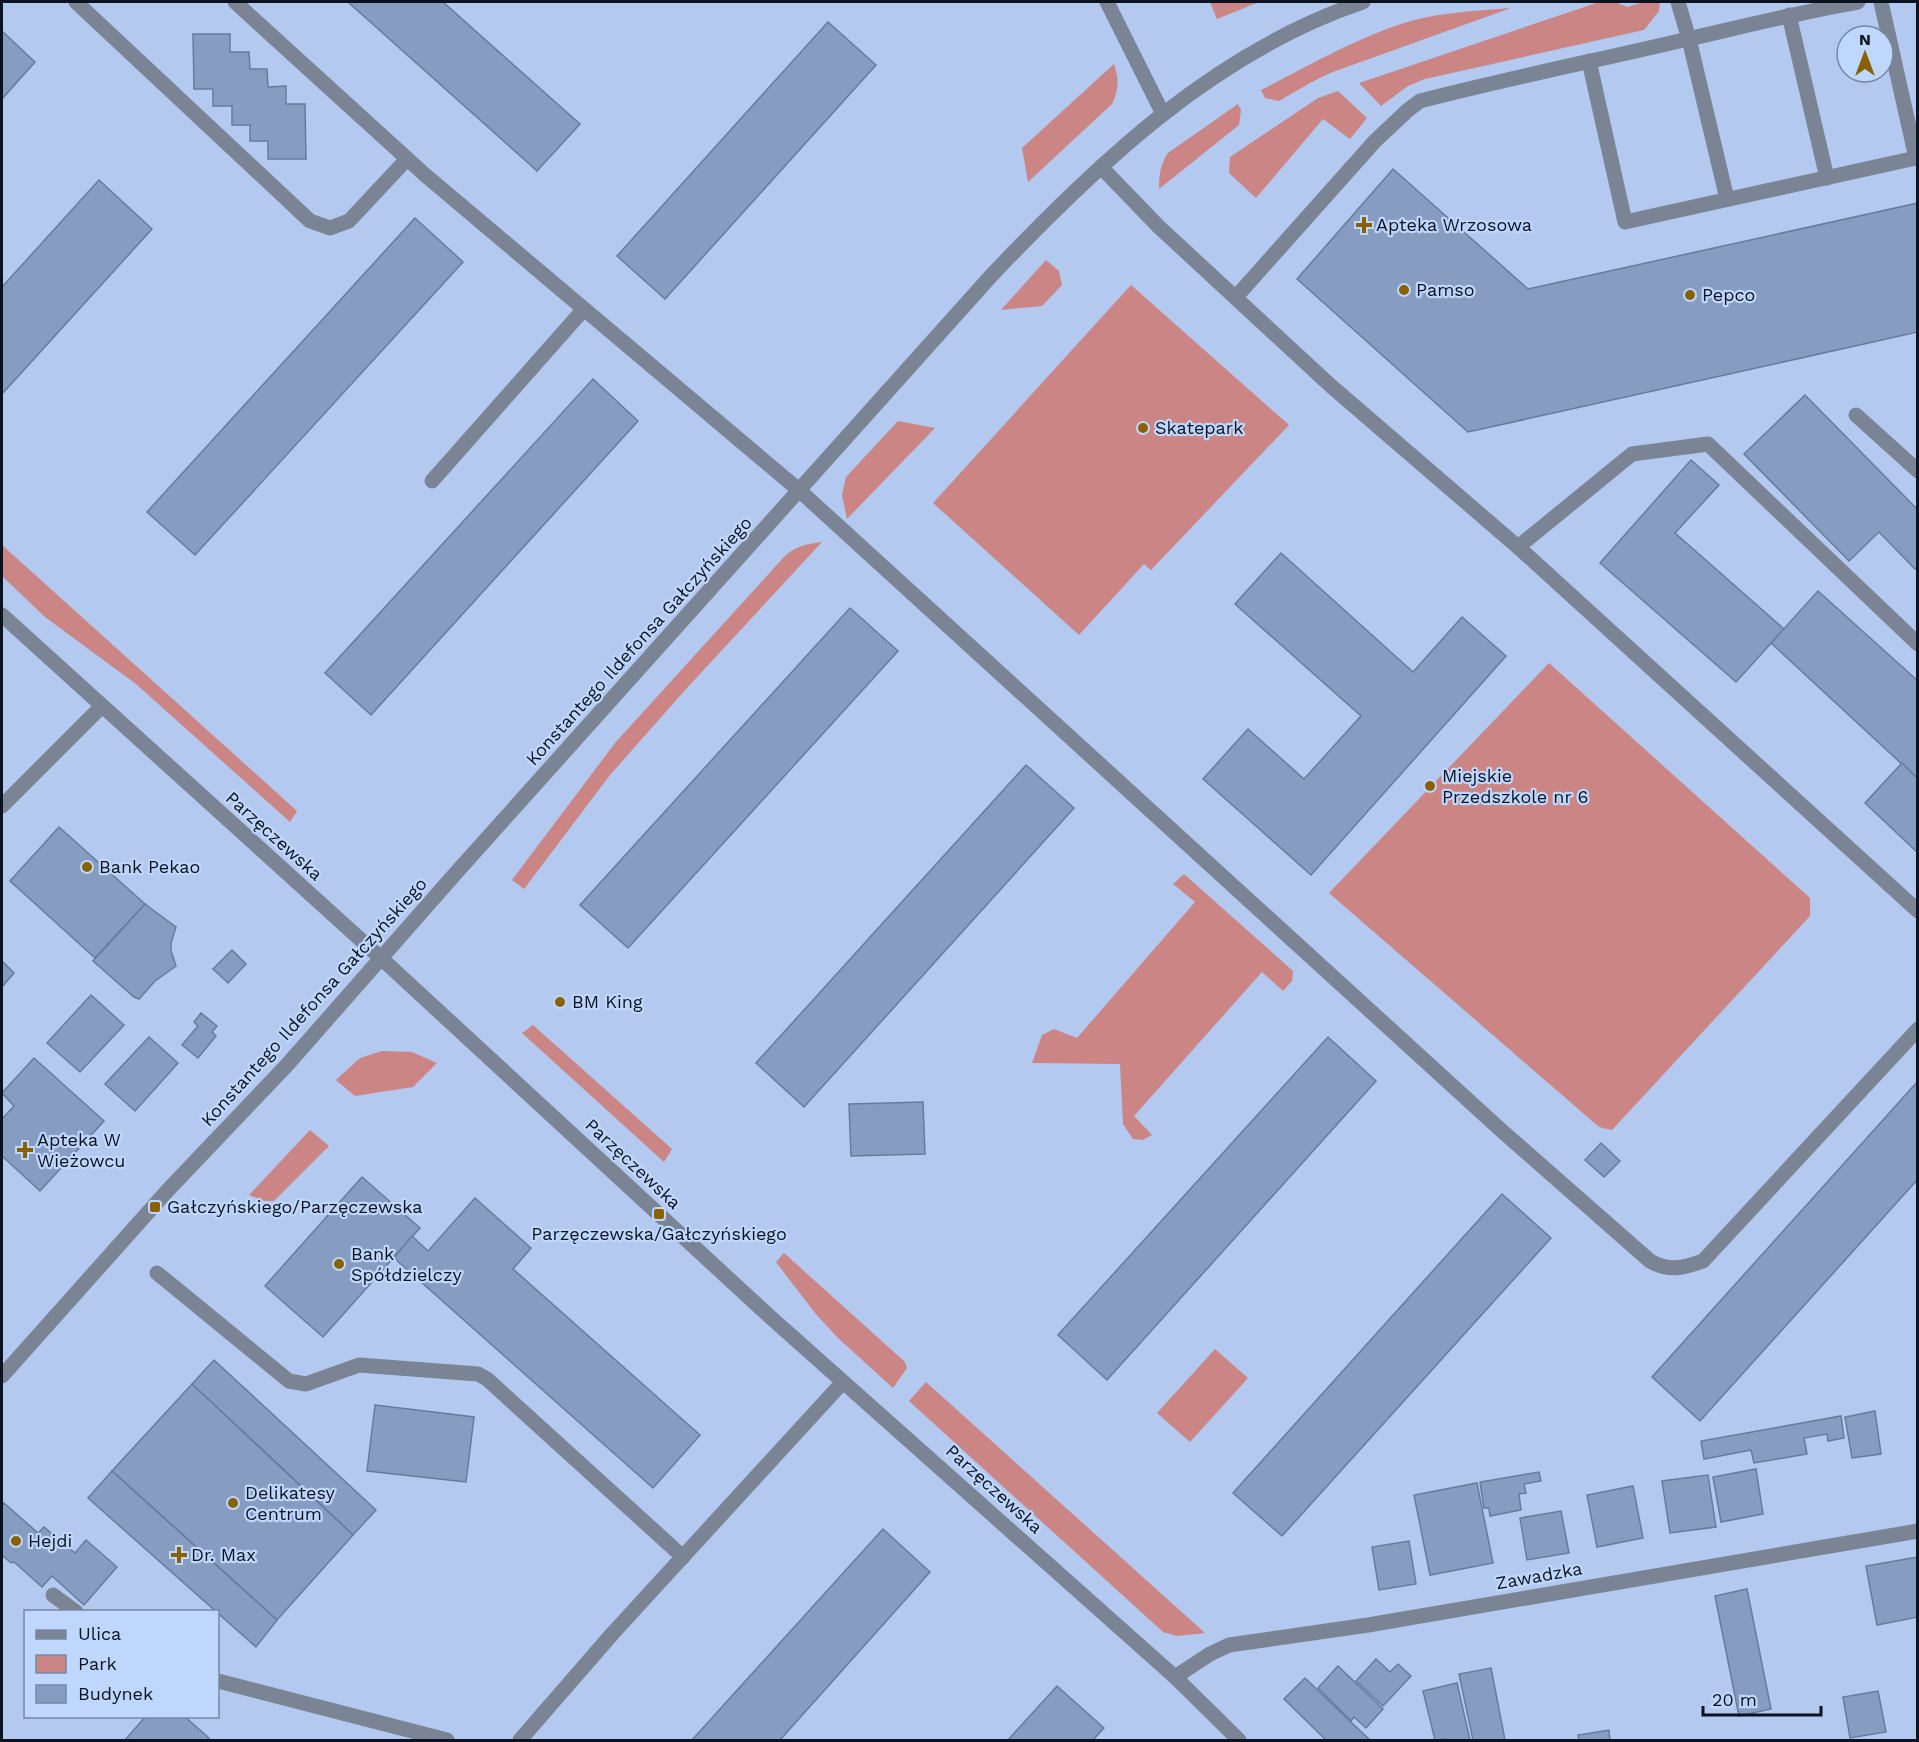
<svg xmlns="http://www.w3.org/2000/svg" width="1919" height="1742" viewBox="0 0 1919 1742" font-family="'Work Sans',sans-serif">
  <rect width="100%" height="100%" fill="#b3c9f0"/>
  <!-- green -->
  <g fill="#cb8584">
    <path d="M1210 2H1259L1217 19Z"/>
    <path d="M1599 2H1616L1627 7 1644 2H1660L1659 11 1644 30 1425 79 1408 86 1381 106 1359 83Z"/>
    <path d="M1511 8 1330 73 1310 83 1279 101 1265 98 1261 90C1309 66 1359 36 1411 21 1443 12 1478 11 1511 8Z"/>
    <path d="M1114 64C1119 79 1119 90 1112 104L1028 182 1022 148Z"/>
    <path d="M1338 91 1367 118 1350 139 1323 119 1256 198 1229 173 1230 157 1318 98Z"/>
    <path d="M1238 104 1241 110 1239 125 1159 189C1159 175 1160 165 1168 153Z"/>
    <path d="M1046 260 1059 271 1062 285 1042 306 1001 310Z"/>
    <path d="M1131 285 1289 425 1151 570 1144 564 1079 635 933 503Z"/>
    <path d="M898 421 935 428 847 519 842 495 846 477Z"/>
    <path d="M822 542 686 689 610 775 524 889 512 880 615 743 784 557C795 546 807 544 822 542Z"/>
    <path d="M2 545 297 811 290 822 136 684 45 617 2 576Z"/>
    <path d="M1549 663 1810 898V916L1612 1130 1599 1127 1329 893Z"/>
    <path d="M1184 874 1293 971 1292 981 1283 991 1262 972 1134 1116 1152 1135 1143 1140 1133 1139 1123 1124 1120 1064 1032 1063 1042 1035 1054 1029 1077 1038 1195 902 1173 884Z"/>
    <path d="M533 1025 672 1149 664 1162 522 1033Z"/>
    <path d="M382 1051 412 1052 437 1063 413 1087 355 1096 336 1080 360 1058Z"/>
    <path d="M310 1130 329 1146 274 1201H265L249 1195Z"/>
    <path d="M784 1253 905 1362 907 1368 893 1388 838 1338 815 1313 776 1262Z"/>
    <path d="M1215 1349 1248 1378 1190 1442 1157 1413Z"/>
    <path d="M926 1382 1205 1633 1177 1636 1163 1632 909 1401Z"/>
  </g>
  <!-- building -->
  <g fill="#879cc1" stroke="#667b9e" stroke-width="1.5">
    <path d="M348 2H443L580 124 537 171Z"/>
    <path d="M828 22 876 65 665 299 617 256Z"/>
    <path d="M2 31 35 62 2 99Z"/>
    <path d="M193 34H230V52H249L250 69H267L268 87 286 86V104H305L306 159H268V141H250V125H232V106H213V89H194Z"/>
    <path d="M1393 169 1528 289 1918 203V332L1468 432 1297 279Z"/>
    <path d="M99 180 152 229 2 394V287Z"/>
    <path d="M415 218 463 262 195 555 147 512Z"/>
    <path d="M593 379 638 421 371 715 325 673Z"/>
    <path d="M1805 395 1918 510V567L1915 569 1879 532 1849 561 1744 454Z"/>
    <path d="M1691 460 1719 485 1675 533 1784 629 1736 682 1600 563Z"/>
    <path d="M1281 553 1413 672 1462 617 1506 656 1311 875 1203 779 1248 729 1304 779 1361 716 1235 604Z"/>
    <path d="M1818 591 1918 681V779L1771 643Z"/>
    <path d="M850 608 898 651 628 948 580 905Z"/>
    <path d="M1902 763 1918 779V853L1865 803Z"/>
    <path d="M1026 765 1074 808 804 1107 756 1063Z"/>
    <path d="M59 827 145 904 95 958 10 881Z"/>
    <path d="M145 904 176 927 171 943V951L176 966 155 981 139 999 134 997 93 961Z"/>
    <path d="M232 950 246 964 228 983 213 969Z"/>
    <path d="M2 961 14 973 2 987Z"/>
    <path d="M91 995 124 1025 80 1072 47 1043Z"/>
    <path d="M201 1013 217 1026 212 1032 216 1036 198 1058 182 1045 198 1026 194 1022Z"/>
    <path d="M149 1037 178 1063 135 1111 105 1084Z"/>
    <path d="M1328 1037 1376 1081 1107 1380 1058 1335Z"/>
    <path d="M34 1058 104 1121 40 1191 2 1156V1119L14 1106 2 1093Z"/>
    <path d="M1918 1081V1179L1700 1421 1652 1377Z"/>
    <path d="M923 1102 925 1154 851 1156 849 1104Z"/>
    <path d="M1601 1143 1620 1161 1604 1177 1585 1160Z"/>
    <path d="M362 1177 420 1228 323 1337 265 1286Z"/>
    <path d="M1502 1194 1551 1238 1282 1536 1233 1493Z"/>
    <path d="M475 1198 531 1248 513 1269 700 1435 653 1488 394 1258 412 1236 428 1251Z"/>
    <path d="M214 1360 376 1510 353 1535 192 1384Z"/>
    <path d="M192 1384 353 1535 277 1620 112 1471Z"/>
    <path d="M375 1405 474 1417 466 1482 367 1471Z"/>
    <path d="M1875 1411 1881 1454 1852 1458 1845 1417Z"/>
    <path d="M1841 1416 1844 1438 1828 1441 1827 1434 1804 1438 1807 1454 1754 1463 1751 1450 1704 1459 1701 1441Z"/>
    <path d="M1756 1469 1763 1514 1721 1522 1713 1477Z"/>
    <path d="M112 1471 277 1620 256 1647 88 1498Z"/>
    <path d="M1539 1472 1541 1481 1524 1484 1526 1493 1519 1494 1521 1510 1490 1516 1489 1508H1484L1480 1482Z"/>
    <path d="M1708 1475 1716 1527 1670 1533 1662 1481Z"/>
    <path d="M1477 1483 1493 1563 1430 1575 1414 1495Z"/>
    <path d="M1633 1486 1643 1538 1597 1547 1587 1495Z"/>
    <path d="M4 1503 38 1533 44 1527 75 1553 86 1540 117 1567 84 1605 52 1576 42 1587 14 1562 11 1563 2 1555V1506Z"/>
    <path d="M1561 1511 1569 1553 1527 1560 1520 1518Z"/>
    <path d="M883 1529 930 1572 780 1740H692Z"/>
    <path d="M1409 1541 1416 1584 1379 1590 1372 1547Z"/>
    <path d="M1918 1557V1617L1877 1625 1866 1566Z"/>
    <path d="M1747 1589 1771 1709 1739 1716 1715 1596Z"/>
    <path d="M1376 1659 1390 1672 1398 1664 1411 1676 1383 1706 1356 1681Z"/>
    <path d="M1338 1666 1383 1709 1366 1728 1354 1717 1351 1721 1318 1688Z"/>
    <path d="M1491 1668 1505 1740H1473L1459 1674Z"/>
    <path d="M1305 1678 1354 1725 1370 1740H1326L1284 1699Z"/>
    <path d="M1457 1683 1470 1740H1446V1739L1435 1740 1423 1691Z"/>
    <path d="M1057 1686 1104 1728 1093 1740H1008Z"/>
    <path d="M1878 1691 1886 1732 1850 1738 1843 1697Z"/>
    <path d="M146 1716H184L209 1738 207 1740H125Z"/>
    <path d="M1609 1730 1610 1740H1579L1578 1735Z"/>
  </g>
  <g fill="none" stroke-linecap="round" stroke-linejoin="round">
    <!-- service -->
    <g stroke="#7a8494" stroke-width="15">
      <path d="M1678 2 1689 39 1727 199"/>
      <path d="M1789 15 1827 178"/>
      <path d="M1589 61 1625 222 1916 158 1881 2"/>
      <path d="M1236 297 1375 141 1408 110 1420 101C1509 78 1599 60 1688 39 1745 26 1801 12 1858 2"/>
      <path d="M1856 415 1918 471"/>
      <path d="M432 481 584 309"/>
      <path d="M1518 547 1632 454 1708 444 1918 644"/>
      <path d="M157 1273 289 1381 306 1384 359 1365 478 1374 487 1379 683 1557"/>
    </g>
    <!-- minor -->
    <g stroke="#7a8494" stroke-width="15">
      <path d="M76 2 310 221 330 228 349 221 407 159"/>
      <path d="M235 2 424 174 800 491 1502 1131 1650 1261C1669 1272 1683 1268 1703 1261L1918 1029"/>
      <path d="M1107 2 1163 114"/>
      <path d="M1101 167 1159 227 1331 386 1518 547 1918 911"/>
      <path d="M2 806 101 707"/>
      <path d="M53 1595 76 1612"/>
      <path d="M1175 1677 1210 1654 1229 1645 1368 1625 1918 1531"/>
      <path d="M218 1681 447 1740"/>
      <path d="M520 1740 613 1633 843 1382"/>
    </g>
    <!-- tertiary -->
    <g stroke="#7a8494" stroke-width="15">
      <path d="M2 615 382 959 768 1315 1175 1677 1239 1740"/>
      <path d="M2 1376 168 1190 287 1065 455 874 990 277C1096 165 1214 52 1363 2"/>
    </g>
  </g>
  <!-- markers -->
  <g fill="#886100" stroke="#bfd6fd" stroke-width="2">
    <path d="M1361 216h6v6h6v6h-6v6h-6v-6h-6v-6h6z"/>
    <circle cx="1404" cy="290" r="6"/>
    <circle cx="1690" cy="295" r="6"/>
    <circle cx="1143" cy="428" r="6"/>
    <circle cx="1430" cy="786" r="6"/>
    <circle cx="87" cy="867" r="6"/>
    <circle cx="560" cy="1002" r="6"/>
    <path d="M22 1141h6v6h6v6h-6v6h-6v-6h-6v-6h6z"/>
    <rect x="149" y="1201" width="12" height="12" rx="3"/>
    <rect x="653" y="1208" width="12" height="12" rx="3"/>
    <circle cx="339" cy="1264" r="6"/>
    <circle cx="233" cy="1503" r="6"/>
    <circle cx="16" cy="1541" r="6"/>
    <path d="M176 1546h6v6h6v6h-6v6h-6v-6h-6v-6h6z"/>
  </g>
  <g text-anchor="middle" stroke-width="4.5" stroke-linejoin="round" paint-order="stroke">
    <!-- poi labels -->
    <g font-size="18" fill="#0b1320" stroke="#bfd6fd" text-anchor="start">
      <text x="1376" y="231">Apteka Wrzosowa</text>
      <text x="1416" y="296">Pamso</text>
      <text x="1702" y="301">Pepco</text>
      <text x="1155" y="434">Skatepark</text>
      <text x="1442" y="782">Miejskie<tspan x="1442" dy="21">Przedszkole nr 6</tspan></text>
      <text x="99" y="873">Bank Pekao</text>
      <text x="572" y="1008">BM King</text>
      <text x="37" y="1146">Apteka W<tspan x="37" dy="21">Wieżowcu</tspan></text>
      <text x="167" y="1213">Gałczyńskiego/Parzęczewska</text>
      <text x="659" y="1240" text-anchor="middle">Parzęczewska/Gałczyńskiego</text>
      <text x="351" y="1260">Bank<tspan x="351" dy="21">Spółdzielczy</tspan></text>
      <text x="245" y="1499">Delikatesy<tspan x="245" dy="21">Centrum</tspan></text>
      <text x="28" y="1547">Hejdi</text>
      <text x="191" y="1561">Dr. Max</text>
    </g>
    <!-- street labels -->
    <g font-size="18" fill="#0b1320" stroke="#bfd6fd">
      <text transform="translate(639 641) rotate(-48)" y="6">Konstantego Ildefonsa Gałczyńskiego</text>
      <text transform="translate(274 836) rotate(42)" y="6">Parzęczewska</text>
      <text transform="translate(314 1002) rotate(-48)" y="6">Konstantego Ildefonsa Gałczyńskiego</text>
      <text transform="translate(633 1164) rotate(43)" y="6">Parzęczewska</text>
      <text transform="translate(994 1489) rotate(42)" y="6">Parzęczewska</text>
      <text transform="translate(1539 1576) rotate(-10)" y="6">Zawadzka</text>
    </g>
  </g>
  <!-- border -->
  <rect width="1919" height="1742" fill="none" stroke="#0b1320" stroke-width="6"/>
  <!-- legend -->
  <rect x="24" y="1610" width="195" height="108" fill="#bfd6fd" stroke="#7788a5" stroke-width="1.5"/>
  <rect x="36" y="1630" width="30" height="9" fill="#7a8494" stroke="#7788a5" stroke-width="1.5"/>
  <text x="78" y="1640" font-size="18" fill="#0b1320">Ulica</text>
  <rect x="36" y="1655" width="30" height="18" fill="#cb8584" stroke="#7788a5" stroke-width="1.5"/>
  <text x="78" y="1670" font-size="18" fill="#0b1320">Park</text>
  <rect x="36" y="1685" width="30" height="18" fill="#879cc1" stroke="#7788a5" stroke-width="1.5"/>
  <text x="78" y="1700" font-size="18" fill="#0b1320">Budynek</text>
  <!-- north arrow -->
  <g transform="translate(1865 54)"><circle r="28" fill="#bfd6fd" stroke="#7788a5" stroke-width="1.5"/>
  <path d="M0-4.5L10 22L0 15L-10 22Z" fill="#886100"/>
  <text y="-9" font-size="16" font-weight="bold" text-anchor="middle" fill="#0b1320">N</text>
  </g>
  <!-- scale -->
  <path d="M1703 1706v9h118v-9" fill="none" stroke="#0b1320" stroke-width="3"/>
  <text x="1712" y="1706" font-size="18" fill="#0b1320" stroke="#bfd6fd" stroke-width="4.5" paint-order="stroke">20 m</text>
</svg>
